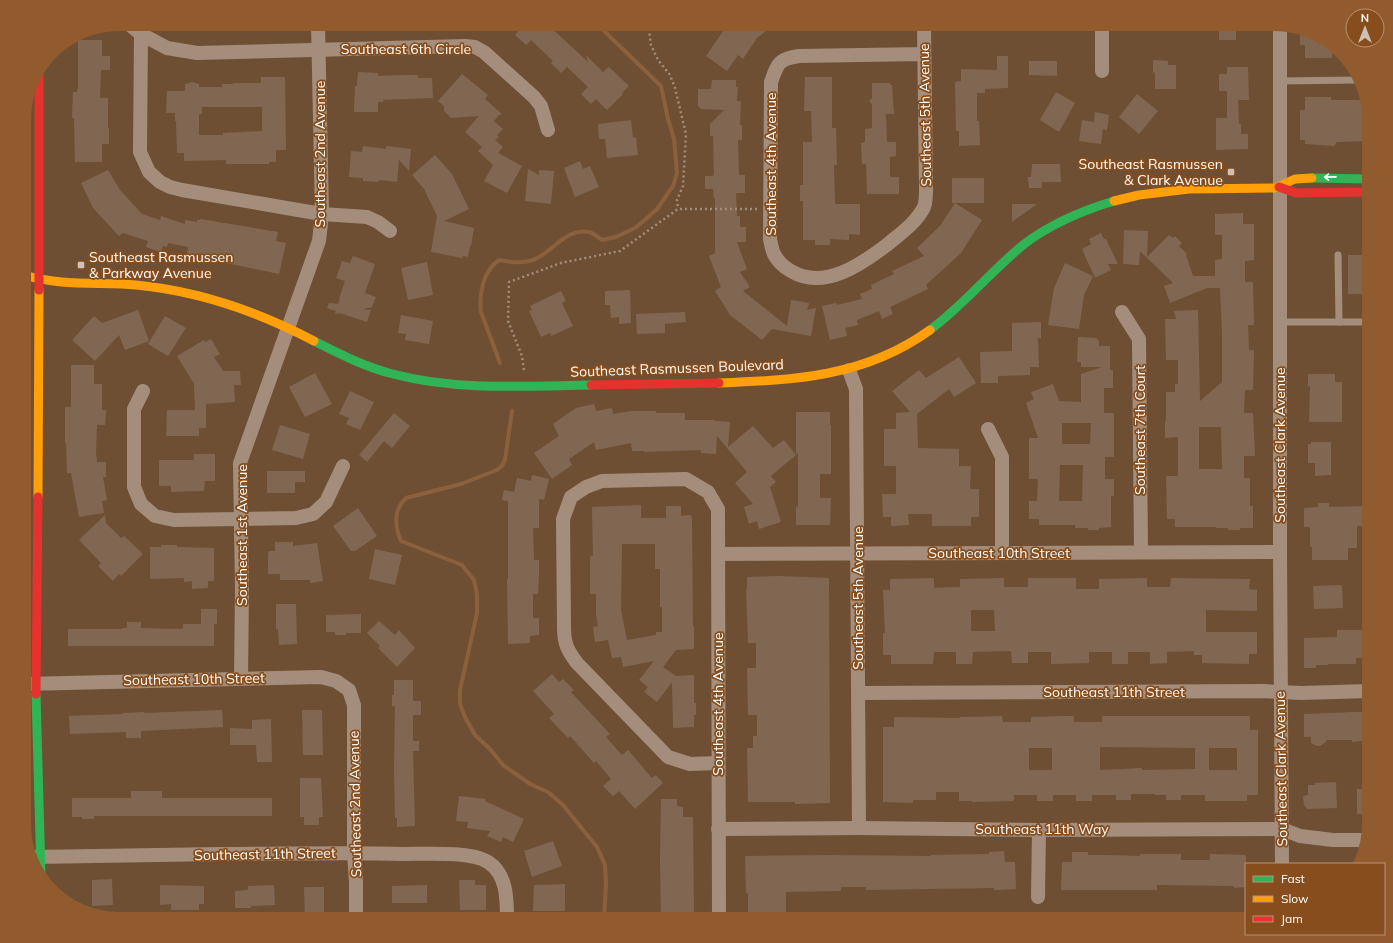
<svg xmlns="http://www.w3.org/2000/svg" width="1393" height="943" viewBox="0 0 1393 943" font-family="Mulish,sans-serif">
  <rect width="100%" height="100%" fill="#6e4f34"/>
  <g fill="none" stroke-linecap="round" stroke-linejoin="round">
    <!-- stream -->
    <g stroke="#8a603d" stroke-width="4">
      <path d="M500 363 481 312C479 293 483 271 499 260 511 262 521 264 533 260 552 253 566 227 589 232 593 233 598 237 602 240L616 237 635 228 646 219 657 209 673 186 677 173 674 139 668 119 661 86 600 27 599 24"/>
      <path d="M512 411 505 460 502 466 497 470 461 484 406 498C393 510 395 527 401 541L462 565 474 580 477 594V613L460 690V704L465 717 475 735 490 749 503 765 530 784 548 792 563 805 597 847 605 865 606 884 604 919"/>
    </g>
  </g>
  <!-- building -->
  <g fill="#816752" fill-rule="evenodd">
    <path d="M525 24H547L588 62 586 55 603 72 609 67 629 86 622 93 623 94 607 110 596 99 591 104 581 94 588 87 567 67 561 73 551 63 553 61 531 40 526 45 515 35Z"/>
    <path d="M728 24H762L767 30 757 38 743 59 738 55 727 71 706 56Z"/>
    <rect x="1219" y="24" width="17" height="16"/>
    <path d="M1300 32 1327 40 1332 45V58H1305V45H1300Z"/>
    <path d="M78 40H102V56H110V70H101L100 98H108V128H109V144H102V162H75L74 118H72L73 92H77V89H78Z"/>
    <path d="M997 56H1008V88L985 89V93H977V121H979L980 145 959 146V131H956L955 82 961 81V69L997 70Z"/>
    <path d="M1153 60 1168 61V65H1176V89H1155V73L1153 72Z"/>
    <path d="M1029 61H1057V76L1029 75Z"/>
    <path d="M1227 67H1248L1249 100H1238L1239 124H1241V134H1248V149L1216 150V118H1227V91H1219V74H1227Z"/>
    <path d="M358 72 378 73V76L407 75H418V78H432L433 98 383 100V102H378V112H354L355 86H357Z"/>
    <path d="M462 74 488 95 485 99 502 114 499 115 494 121 503 129 497 135 499 137 495 140 503 147 498 153 522 166 507 193 484 181 493 165 478 151 482 147 465 132 479 116 451 118 444 111V106L438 101Z"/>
    <path d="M261 77H285L286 150H276V162H269V164H226V160L184 161V153H177L176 121H175V113H166L167 91H185V84L192 82 199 84V87H222V84H233V83H261ZM202 107H262V131L223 133V135H199V114H202Z"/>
    <path d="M805 77H832V128H836L837 165H834L835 204H860V235L849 234V240L830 239V245H815V240H803V201H800V185H803V142H812L811 111H804Z"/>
    <path d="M712 80H736V87H738L737 101H741L740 125H742V140H738L739 175H745V193H736L737 216H740V227H746V242H737L747 269 740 272 750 287 743 291 787 326 791 300 809 303 807 310 816 308 811 336 772 329 762 340 730 315 715 291 721 287 709 256 715 253V198L714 199 713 189H705V176H713L714 174 713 136H710V124L724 110 701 109 698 106V89H711Z"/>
    <path d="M872 83H890V85H892L894 114H886L887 142H896V156L890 157V177H899V194H867L866 164H862L861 143 865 142V129L872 128V104L869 101 872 98Z"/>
    <path d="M1056 92 1075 103 1059 132 1040 120Z"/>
    <path d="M1137 94 1158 111 1139 134 1119 117Z"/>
    <path d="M1305 97H1331V100H1364L1369 119V141L1337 142 1334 146 1305 144V140H1300V110H1305Z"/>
    <path d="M1095 112 1109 115 1107 130 1103 129 1101 144 1079 141 1082 120 1094 122Z"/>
    <path d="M631 120 633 138 636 137 638 155 607 158 605 139H599L598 124Z"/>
    <path d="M363 146 386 149V146H387L411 149 409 171 399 160 397 182 379 180 378 182 363 181V178L349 177 351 151 362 152Z"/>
    <path d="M435 155 452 174 469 209 444 221 474 228 471 246H470L468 257 463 256 462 258 431 252 437 216 424 189 412 175Z"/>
    <path d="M580 161 583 169 590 166 599 187 575 197 564 168Z"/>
    <path d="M1032 164H1060L1061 182H1042V188H1029L1028 177H1031Z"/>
    <path d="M528 169 539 175V170L554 171 551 204 525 201Z"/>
    <path d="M108 170 120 190 142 214 160 220 161 216 185 224V220L197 222V220H200V219L278 232 276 241 286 243 279 274 217 261V258L187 254 188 247 168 243 167 247 163 246 161 252 146 247 148 241 123 233 119 236 93 208 81 183Z"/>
    <path d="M952 178H984V203H955L982 220 961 253 926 285 928 289 890 307 893 314 882 319 879 311 857 320 858 325 845 328 847 336 830 340 822 306 836 303 837 305 862 299 860 294 872 289 871 285 894 274 892 271 924 256 917 248 940 226 955 203H952Z"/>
    <path d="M1012 204H1037L1012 222Z"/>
    <path d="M1243 213V224H1254V260L1245 261V282H1253L1254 325H1248L1249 350H1254L1253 390H1245L1244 413H1253L1255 456H1244V478H1250V506H1253V528H1240V530H1228V528H1216V527H1175V519H1167L1166 476H1178V437L1165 438V421H1166V392H1175V384H1178V360H1166L1165 319H1176L1174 311 1198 310 1200 401 1222 382V332L1220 288H1207L1170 303 1164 286 1173 283 1140 251 1139 265 1123 264 1124 230 1148 231 1147 257 1169 235 1173 238 1175 236 1182 243 1179 246 1187 254 1186 255 1193 276H1215V260L1222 259V235H1215V214ZM1199 427H1221L1222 469H1199Z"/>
    <path d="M1101 233 1104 239H1106L1118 264H1108L1111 270 1095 278 1082 249 1091 244 1089 239Z"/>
    <rect x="1348" y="255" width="21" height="39"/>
    <path d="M353 256 375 264 365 293 376 297 372 307 363 309 371 310 367 322 340 313 335 314 336 311 327 308 329 303 338 304 340 300 339 299 345 281 336 278 342 261 350 263Z"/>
    <path d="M427 262 433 295 408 300 401 268Z"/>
    <path d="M1065 263 1093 276 1084 295 1079 329 1048 325 1054 288Z"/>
    <path d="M630 290 631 323 619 324V317L611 318 610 305H605V291Z"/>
    <path d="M561 291 566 301 562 303 573 326 551 336 550 333 541 337 529 311 532 310 530 306Z"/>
    <path d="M138 310 149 341 125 350 119 335 95 361 72 340 94 316 102 323Z"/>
    <path d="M685 312 686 322 665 324V333L637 334 636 314Z"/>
    <path d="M401 315 433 321 429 344 405 340 406 334 398 333Z"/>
    <path d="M165 316 186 328 168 356 148 344Z"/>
    <path d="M1041 322V338H1038L1039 367H1030V375L998 376V383H981L980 352 1012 351V323Z"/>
    <path d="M1078 337 1097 338V340H1099V346H1110V370H1113V388H1104V413H1114V457H1105V479H1114V496H1111V527L1099 528V530H1088V528H1075V525H1039V519H1029V501H1037L1038 479H1029V438H1038L1026 403 1034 399 1031 392 1053 384 1059 401 1081 402V374L1102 367H1081V362H1077ZM1062 423H1091L1090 444H1062ZM1060 465H1083L1082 501H1059Z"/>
    <path d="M211 339 220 354 214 357 223 371H240L241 385H234L235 402 206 404V428H199V436H166L167 410H195L194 384 177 356 204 340 205 342Z"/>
    <path d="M959 357 976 383 954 397 949 389 917 414 918 448 959 449V466H971L970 489H979V517H971V526H932V514H908L909 525 891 526V517H883L882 494H896V466H884V429H896V413L910 412 892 391 919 370 926 378Z"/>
    <path d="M71 365H94V384H102V410H106L105 425H97L96 452 97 462H106V477H103L107 500 102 501 104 513 79 517 71 473H67L66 443H65V407H71Z"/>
    <path d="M315 373 332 404 305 417 289 387Z"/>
    <path d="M1308 374H1335V382H1342V422H1309L1310 386 1308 387Z"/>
    <path d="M350 391 374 402 360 430 346 424 349 418 339 414Z"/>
    <path d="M594 404 596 411 612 408 613 414 632 411H656V413H685V420H715V421L730 422 728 447 753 426 773 448 784 440 796 455 771 476 776 482 770 487 781 522 759 529 757 521 749 524 744 507 753 504 735 483 747 472 717 436 716 454 701 453V450L644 452V451H632L631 443 596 450 594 442 569 459 572 465 552 479 534 453 559 436 553 424 576 408Z"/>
    <path d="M796 412H830V425H831V474H820V498H831L830 525H796V506L798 508V453L796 454Z"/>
    <path d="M394 413 410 426 392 448 384 441 367 462 359 455Z"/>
    <path d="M280 425 310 434 303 459 272 450Z"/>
    <path d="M1311 442H1331V475L1315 476V463H1308V444H1311Z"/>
    <path d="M194 454H215V481H205L204 491 171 492V486H159V460H194Z"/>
    <path d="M267 471H305V482H295V493H267Z"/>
    <path d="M532 475 549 479 544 500 539 499V528H533L534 560H539V575L538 594H533V618H539V635L530 636V643L508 644 507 579H508V501L502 500 504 490 514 492 517 478 531 481Z"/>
    <path d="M1318 503H1329V507L1368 506V526H1357V548H1348V560H1312V547H1310V527H1304V508L1318 507Z"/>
    <path d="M641 505V518H666V506H681V516L691 515 692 518 693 626H694V649L676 650 663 667 676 676 694 675V703H696V715H694V727L673 728 672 682 657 702 644 692 648 687 639 680 654 661 623 667 621 657 612 658 608 640 595 642 593 627 598 626 596 614V594H590V556H593L592 507ZM622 544H655V569H660V607H662V632H656V635L627 640 621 610Z"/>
    <path d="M358 508 377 536 355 551H351L333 526Z"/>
    <path d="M105 515 106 523 121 538 124 536 143 554 121 576 119 574 113 581 98 566 101 563 79 540Z"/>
    <path d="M275 542H293V546L317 543 323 581 310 583V580H280V574H268V554L269 551H275Z"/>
    <path d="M161 545H177V547L214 548V581H208V588L192 589V581L184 582V578L150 579V547H161Z"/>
    <path d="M375 549 402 555 395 585 369 579Z"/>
    <path d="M780 576 829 578 830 803 795 804V802H748L747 748H753V736H757V715H748L747 668H756V643H748L746 589H747V577Z"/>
    <path d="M934 578V588L960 587V579L1004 578V587H1028V578H1076V589H1099V579L1147 578V587H1170L1171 578 1250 579 1249 589 1257 590V611L1206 610V632H1257V654H1249V664L1202 663V655H1194V651L1167 652V663L1150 664V652H1128V664H1112V652H1089V663L1051 664V652H1028V663H1012L1011 651 973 652 972 664H956V652H934L933 664H891V655H883V633H885L883 590H890V579ZM971 610H994L995 631H971Z"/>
    <path d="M1339 585 1342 586 1343 608 1314 609 1313 586Z"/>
    <path d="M276 604H296L297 644 279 645 278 629H276Z"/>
    <path d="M201 609H217V624H214V646H68V629H122V628H127V622H141V628L183 629V624H201Z"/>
    <path d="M361 614V633H346V635H335V632H326V615Z"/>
    <path d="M379 621 395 635 399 630 415 648 397 667 378 648 380 646 367 633Z"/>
    <path d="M1337 630H1364V658H1356V664H1328V665H1316V668H1304V638L1337 637Z"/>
    <path d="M552 674 559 682 563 679 574 690 571 692 610 734 606 737 622 755 628 750 652 778 656 775 663 783 635 809 619 791 613 796 603 786 611 779 596 761 594 763 570 736 568 738 549 718 554 714 533 691Z"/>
    <path d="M394 680H413V701H421V715H413V741H419V751H413L415 826 397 827V818H395L394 770 395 706H392V695H394Z"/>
    <path d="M222 710 223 727 141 731V738H126V732L70 734 69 716 123 714 122 713 144 712V713Z"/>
    <path d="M302 710H322L323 755H303Z"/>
    <path d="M1354 712H1369V740L1352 742V740H1326V742L1320 746H1317L1311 743V737H1304V714Z"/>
    <path d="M1002 716 1003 722H1031V717L1059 716H1074V722H1102V716H1250V730H1258V795H1247V801H1205V795H1181V800H1166V795H1155V794H1131V800H1116V795H1092V801H1076V795H1053V801H1037V795H1014V801L972 802V801H959V792H936V800H913V803L883 802V727H894V717L960 718V717ZM1100 747 1195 748V769L1142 770V768L1100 770ZM1029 748H1052V770H1029ZM1209 748H1237V770H1209Z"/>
    <path d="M271 719 272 762H257L256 745H230V728L252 729V720Z"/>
    <path d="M300 778H321L323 817H319V825H304V817H300Z"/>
    <path d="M1336 782 1337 808 1307 809 1304 805 1303 796 1308 795V785H1315V783Z"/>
    <rect x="1357" y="789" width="12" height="25"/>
    <path d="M131 791H162V798H272V816H94V819H82V817H72V798H131Z"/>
    <path d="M459 796 486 799 485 801 524 819 513 842 503 837 501 842 487 836 490 831 467 828 468 822 456 821Z"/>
    <path d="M661 799H677V806L683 807V817H693L694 919H661L660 858Z"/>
    <path d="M553 841 562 866 532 877 524 851Z"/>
    <path d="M1004 851 1005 862H1015L1016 889 994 890V888L866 890V887H841V891L786 892V919H748V893H746L745 856 828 855 930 856V855L989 854V852Z"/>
    <path d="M1072 852H1088V855H1110L1140 856V854H1181V860H1210V854L1246 855V887L1234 888V886L1157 885V890H1061L1062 862H1072Z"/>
    <path d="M112 879 113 905 92 906V880Z"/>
    <path d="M459 880H475V885H486V910H460Z"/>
    <path d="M565 884V911H533L534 885Z"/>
    <path d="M160 885 204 886V904H199V910H171V904L160 905Z"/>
    <path d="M274 885 275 905 251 906V908H235V891L248 890V886Z"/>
    <path d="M427 885V903H392V886Z"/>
    <path d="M304 887H324V919H305Z"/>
  </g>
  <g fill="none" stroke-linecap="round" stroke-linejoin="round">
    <!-- path -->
    <g stroke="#a48e7b" stroke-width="2.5" stroke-dasharray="2 3" stroke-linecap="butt">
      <path d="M651 24 649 30 651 45 658 60 670 75 675 88 686 134 683 186 677 200 678 209"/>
      <path d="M524 370 522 356 508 321 509 282 561 263 620 251 678 209H758"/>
    </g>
    <!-- lane -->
    <g stroke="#a48e7b" stroke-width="7">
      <path d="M1279 81 1358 80"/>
      <path d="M1338 255 1339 322"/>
      <path d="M1280 322H1369"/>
    </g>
    <!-- street -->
    <g stroke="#a48e7b" stroke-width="14">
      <path d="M129 24 141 34 167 48 197 53 465 46 475 47 484 52 534 97 541 106 548 130"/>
      <path d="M924 24 926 189C926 194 926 202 924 207 916 223 901 233 888 244 862 264 824 291 791 271 784 267 778 262 774 254 772 250 771 244 770 239L771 82C778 63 778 59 799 56L924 54"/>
      <path d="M1280 26V552L1282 864"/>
      <path d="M141 34 140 152 149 172 160 182 170 187 182 190 304 211 322 214 367 217 378 222 390 231"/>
      <path d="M1102 71V24"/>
      <path d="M1122 312 1139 339 1141 552"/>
      <path d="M849 370 856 389 859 828"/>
      <path d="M143 391 134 409V487L141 504 155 516 174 520 296 518 313 514 326 502 343 466"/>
      <path d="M988 429 1002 457V553"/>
      <path d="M719 554 1280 552"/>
      <path d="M241 678 242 588 240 463 319 241 322 214 318 24"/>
      <path d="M24 684 321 677 336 681 349 690 354 705V853L356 882V919"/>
      <path d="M859 693 1262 691 1301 693 1369 691"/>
      <path d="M718 763 690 764 668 757 577 663C567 650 564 643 564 627L563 519 571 497 586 487 602 481 686 479 708 492 718 509 719 919"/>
      <path d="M718 829 859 828 1039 830 1282 829 1300 836 1333 840H1364"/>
      <path d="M33 857C95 856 157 855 220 854 281 854 343 852 404 854 425 854 471 851 488 862 507 874 507 899 507 919"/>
      <path d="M1038 897 1039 830"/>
    </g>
    <!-- fast -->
    <g stroke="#30b455" stroke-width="9">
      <path d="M1312 178 1369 179"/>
      <path d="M930 330C964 305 990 272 1023 245 1050 224 1081 211 1114 201"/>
      <path d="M314 341C340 354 365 367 393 374 457 391 525 386 591 385"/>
      <path d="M36 694 41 875"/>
    </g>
    <!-- slow -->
    <g stroke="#ff9f0a" stroke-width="9">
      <path d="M1114 201 1139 195 1189 189 1275 188 1295 179 1312 178"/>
      <path d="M24 275C60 286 98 282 136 285 200 291 257 311 314 341"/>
      <path d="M719 383C795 380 865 377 930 330"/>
      <path d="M38 497 39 290"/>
    </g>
    <!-- jam -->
    <g stroke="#e5322d" stroke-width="9">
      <path d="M39 72V290"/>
      <path d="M1279 187 1296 193 1369 192"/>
      <path d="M591 385 719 383"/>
      <path d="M36 694 38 497"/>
    </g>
  </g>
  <!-- one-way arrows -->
  <defs><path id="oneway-shaft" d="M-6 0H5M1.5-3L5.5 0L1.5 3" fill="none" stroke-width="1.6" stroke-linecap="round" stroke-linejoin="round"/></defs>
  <use stroke="#fff" href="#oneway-shaft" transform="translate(1330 177) rotate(179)"/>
  <!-- markers -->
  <g fill="#ccc1b8" stroke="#874d1c" stroke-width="1.5">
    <rect x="1227" y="168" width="8" height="8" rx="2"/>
    <rect x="77" y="261" width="8" height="8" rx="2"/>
  </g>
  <g text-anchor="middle" stroke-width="3.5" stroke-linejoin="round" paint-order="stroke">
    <!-- street labels -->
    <g font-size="14" fill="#fff" stroke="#874d1c">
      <text x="406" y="54">Southeast 6th Circle</text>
      <text transform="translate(925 115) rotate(-91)" y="5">Southeast 5th Avenue</text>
      <text transform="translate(320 154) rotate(-90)" y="5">Southeast 2nd Avenue</text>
      <text transform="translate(771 164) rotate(-90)" y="5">Southeast 4th Avenue</text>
      <text transform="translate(677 368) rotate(-2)" y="5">Southeast Rasmussen Boulevard</text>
      <text transform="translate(1140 430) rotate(-90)" y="5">Southeast 7th Court</text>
      <text transform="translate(1280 445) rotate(-90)" y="5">Southeast Clark Avenue</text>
      <text transform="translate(242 535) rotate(-90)" y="5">Southeast 1st Avenue</text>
      <text x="999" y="558">Southeast 10th Street</text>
      <text transform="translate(858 598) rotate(-90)" y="5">Southeast 5th Avenue</text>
      <text transform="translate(194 679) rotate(-1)" y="5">Southeast 10th Street</text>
      <text x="1114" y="697">Southeast 11th Street</text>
      <text transform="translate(718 704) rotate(-90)" y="5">Southeast 4th Avenue</text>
      <text transform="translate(1281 769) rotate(-91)" y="5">Southeast Clark Avenue</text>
      <text transform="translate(355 804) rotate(-91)" y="5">Southeast 2nd Avenue</text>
      <text x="1042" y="834">Southeast 11th Way</text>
      <text transform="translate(265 854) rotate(-1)" y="5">Southeast 11th Street</text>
    </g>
    <!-- poi labels -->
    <g font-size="14" fill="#fff" stroke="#874d1c" text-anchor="end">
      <text x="1223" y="169">Southeast Rasmussen<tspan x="1223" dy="16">&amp; Clark Avenue</tspan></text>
      <text x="89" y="262" text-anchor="start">Southeast Rasmussen<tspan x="89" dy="16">&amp; Parkway Avenue</tspan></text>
    </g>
  </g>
  <!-- crop -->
  <path d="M0 0H1393V943H0ZM119 31H1274A88 88 0 0 1 1362 119V824A88 88 0 0 1 1274 912H119A88 88 0 0 1 31 824V119A88 88 0 0 1 119 31Z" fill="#915b2e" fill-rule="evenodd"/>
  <!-- legend -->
  <rect x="1245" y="863" width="140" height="72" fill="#874d1c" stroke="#b79477"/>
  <rect x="1253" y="876" width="20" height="6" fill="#30b455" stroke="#b79477"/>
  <text x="1281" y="883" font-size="12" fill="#ffffff">Fast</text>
  <rect x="1253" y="896" width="20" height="6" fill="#ff9f0a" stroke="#b79477"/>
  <text x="1281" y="903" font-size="12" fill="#ffffff">Slow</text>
  <rect x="1253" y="916" width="20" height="6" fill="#e5322d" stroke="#b79477"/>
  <text x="1281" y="923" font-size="12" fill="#ffffff">Jam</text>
  <!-- north arrow -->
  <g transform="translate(1365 28)"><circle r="19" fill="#874d1c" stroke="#b79477"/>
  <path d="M0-3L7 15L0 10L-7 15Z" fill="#ccc1b8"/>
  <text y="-6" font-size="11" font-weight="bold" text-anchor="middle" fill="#ffffff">N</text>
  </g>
</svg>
